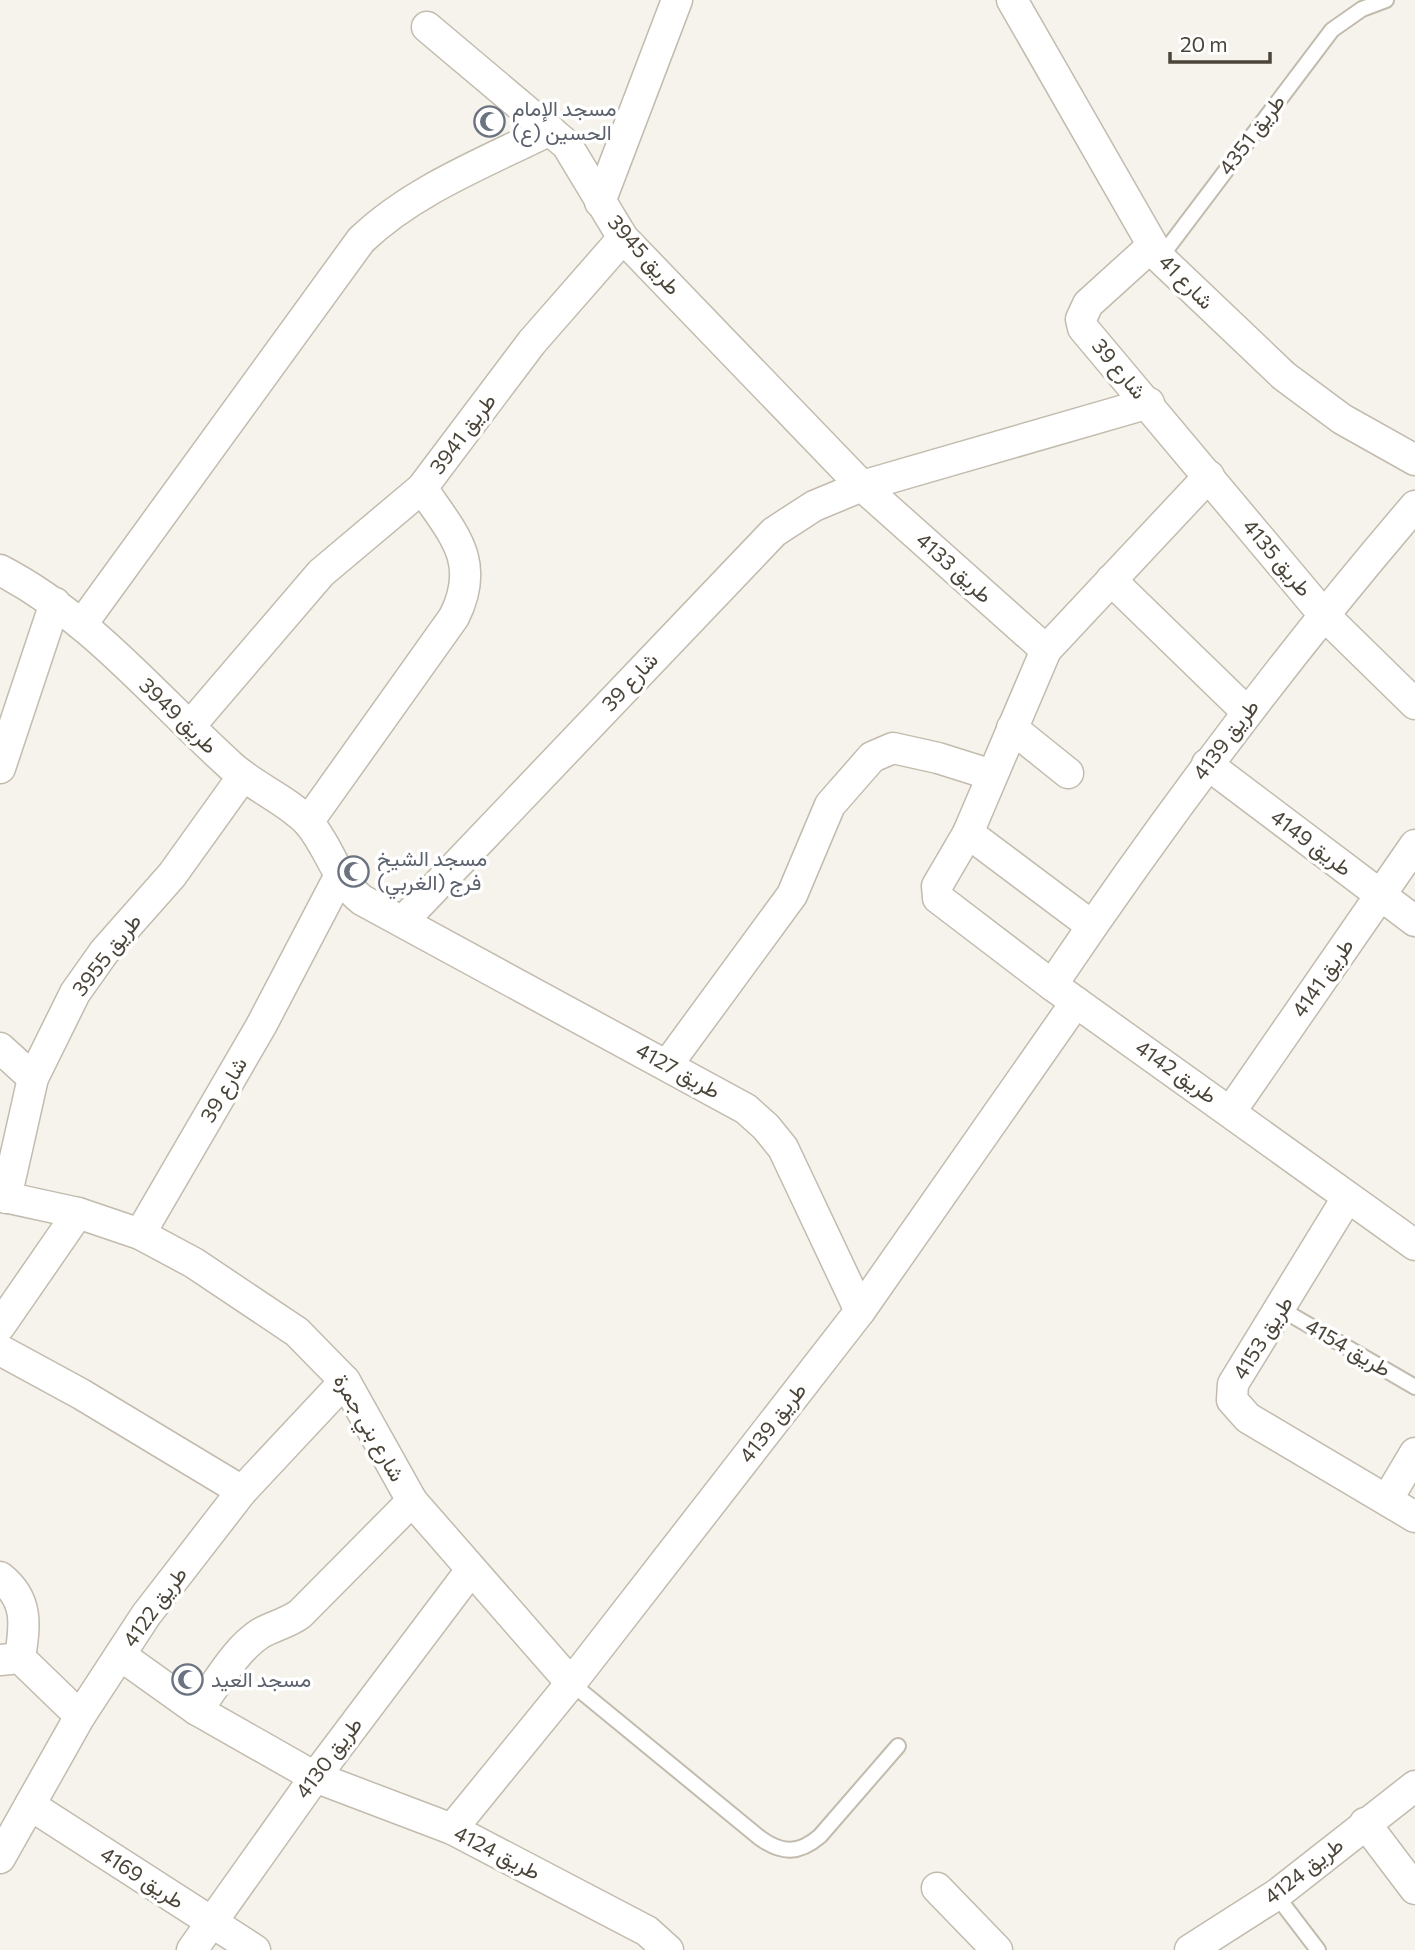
<svg xmlns="http://www.w3.org/2000/svg" width="1415" height="1950" viewBox="0 0 1415 1950" font-family="Commissioner,Vazirmatn,sans-serif">
  <rect width="100%" height="100%" fill="#f6f3ec"/>
  <g fill="none" stroke-linecap="round" stroke-linejoin="round">
    <defs>
      <g id="lane">
        <path d="M1160 258 1332 30 1362 9 1386 0"/>
        <path d="M1281 1309 1415 1387"/>
        <path d="M571 1683 760 1838C782 1854 799 1854 820 1836L898 1746"/>
        <path d="M1276 1895 1318 1950"/>
      </g>
      <g id="street">
        <path d="M1012 0 1160 258 1284 376 1342 419 1415 460"/>
        <path d="M427 27 567 145 623 238 862 486 1046 650"/>
        <path d="M600 202 677 0"/>
        <path d="M1152 246 1088 304 1081 319 1083 328 1324 615 1415 704"/>
        <path d="M1209 476 1046 650 968 833 937 886 938 898 1052 985 1415 1245"/>
        <path d="M0 570C91 617 156 698 231 766 254 787 286 799 308 822 330 847 335 879 362 900L746 1109 766 1127 783 1148 860 1311"/>
        <path d="M1111 580 1247 712"/>
        <path d="M82 624 361 240C413 190 486 162 550 130"/>
        <path d="M190 726 321 573 422 488 532 342 623 238"/>
        <path d="M1012 728 1068 773"/>
        <path d="M1207 764 1415 921"/>
        <path d="M0 768 55 603"/>
        <path d="M308 822 454 617C482 561 453 534 422 488"/>
        <path d="M968 833 1092 926"/>
        <path d="M403 921 774 532 814 506 862 486 1149 403"/>
        <path d="M1052 985C1164 819 1284 659 1415 506"/>
        <path d="M0 1048 33 1078"/>
        <path d="M668 1064 792 895 830 805 872 757 893 748 938 758 992 775"/>
        <path d="M1231 1111 1415 845"/>
        <path d="M0 1196 78 1213 140 1234 194 1263 297 1332 345 1381 412 1501 571 1683"/>
        <path d="M6 1198 33 1078 75 993 104 952 172 875 243 776"/>
        <path d="M1347 1198 1233 1384 1232 1400 1248 1418 1415 1517"/>
        <path d="M140 1234 261 1026 339 877"/>
        <path d="M0 1326 78 1213"/>
        <path d="M0 1350 81 1394 242 1491"/>
        <path d="M1387 1500 1415 1453"/>
        <path d="M0 1577C29 1600 25 1625 20 1658"/>
        <path d="M120 1655 197 1710 315 1777 452 1829 647 1931 668 1950"/>
        <path d="M0 1660 20 1658 80 1716"/>
        <path d="M197 1710C216 1686 234 1650 261 1633 273 1626 288 1623 300 1614L412 1501"/>
        <path d="M30 1805 255 1950"/>
        <path d="M1365 1823 1415 1889"/>
        <path d="M452 1829 571 1683 860 1311 1076 1002"/>
        <path d="M0 1858 80 1716 146 1615 242 1491 345 1381"/>
        <path d="M937 1888 997 1950"/>
        <path d="M192 1950 315 1777 471 1570"/>
        <path d="M1190 1950 1276 1895 1415 1786"/>
      </g>
    </defs>
    <!-- lane casing -->
    <use href="#lane" stroke="#c2bbae" stroke-width="18"/>
    <!-- street casing -->
    <use href="#street" stroke="#c2bbae" stroke-width="33"/>
    <!-- lane -->
    <use href="#lane" stroke="#fff" stroke-width="14"/>
    <!-- street -->
    <use href="#street" stroke="#fff" stroke-width="30"/>
  </g>
  <!-- icons -->
  <defs>
    <symbol id="mosque-ring" viewBox="-11 -11 22 22"><circle r="9.5" fill="#fff" stroke="#6b7280" stroke-width="1.5"/><path d="M3.5-4.9A6 6 0 1 0 3.5 4.9A5 5 0 1 1 3.5-4.9Z" fill="#6b7280"/></symbol>
  </defs>
  <g fill-rule="evenodd">
    <use href="#mosque-ring" x="472" y="104" width="35" height="35"/>
    <use href="#mosque-ring" x="336" y="854" width="35" height="35"/>
    <use href="#mosque-ring" x="170" y="1662" width="35" height="35"/>
  </g>
  <g text-anchor="middle" stroke-width="7" stroke-linejoin="round" paint-order="stroke">
    <!-- worship labels -->
    <g font-size="21" fill="#5b616d" stroke="#fff" text-anchor="start">
      <text x="512" y="116">مسجد الإمام<tspan x="512" dy="24">الحسين (ع)</tspan></text>
      <text x="377" y="866">مسجد الشيخ<tspan x="377" dy="24">فرج (الغربي)</tspan></text>
      <text x="211" y="1687">مسجد العيد</text>
    </g>
    <!-- street labels -->
    <g font-size="21" fill="#4b4439" stroke="#fff">
      <text transform="translate(1252 135) rotate(-53)" y="7">طريق 4351</text>
      <text transform="translate(644 255) rotate(49)" y="7">طريق 3945</text>
      <text transform="translate(1186 282) rotate(45)" y="7">شارع 41</text>
      <text transform="translate(1119 369) rotate(50)" y="7">شارع 39</text>
      <text transform="translate(463 434) rotate(-53)" y="7">طريق 3941</text>
      <text transform="translate(1277 558) rotate(50)" y="7">طريق 4135</text>
      <text transform="translate(954 568) rotate(42)" y="7">طريق 4133</text>
      <text transform="translate(630 682) rotate(-47)" y="7">شارع 39</text>
      <text transform="translate(178 716) rotate(44)" y="7">طريق 3949</text>
      <text transform="translate(1226 740) rotate(-53)" y="7">طريق 4139</text>
      <text transform="translate(1311 843) rotate(37)" y="7">طريق 4149</text>
      <text transform="translate(107 955) rotate(-52)" y="7">طريق 3955</text>
      <text transform="translate(1323 978) rotate(-55)" y="7">طريق 4141</text>
      <text transform="translate(678 1071) rotate(29)" y="7">طريق 4127</text>
      <text transform="translate(1176 1072) rotate(35)" y="7">طريق 4142</text>
      <text transform="translate(224 1090) rotate(-60)" y="7">شارع 39</text>
      <text transform="translate(1263 1338) rotate(-58)" y="7">طريق 4153</text>
      <text transform="translate(1348 1348) rotate(30)" y="7">طريق 4154</text>
      <text transform="translate(773 1423) rotate(-52)" y="7">طريق 4139</text>
      <text transform="translate(369 1428) rotate(60)" y="7">شارع بني جمرة</text>
      <text transform="translate(155 1607) rotate(-54)" y="7">طريق 4122</text>
      <text transform="translate(329 1758) rotate(-53)" y="7">طريق 4130</text>
      <text transform="translate(497 1853) rotate(27)" y="7">طريق 4124</text>
      <text transform="translate(1304 1871) rotate(-38)" y="7">طريق 4124</text>
      <text transform="translate(142 1878) rotate(33)" y="7">طريق 4169</text>
    </g>
  </g>
  <!-- scale -->
  <path d="M1170 52v10h100v-10" fill="none" stroke="#4b4439" stroke-width="3.5"/>
  <text x="1180" y="52" font-size="21" fill="#4b4439" stroke="#ffffff" stroke-width="5" paint-order="stroke">20 m</text>
</svg>
